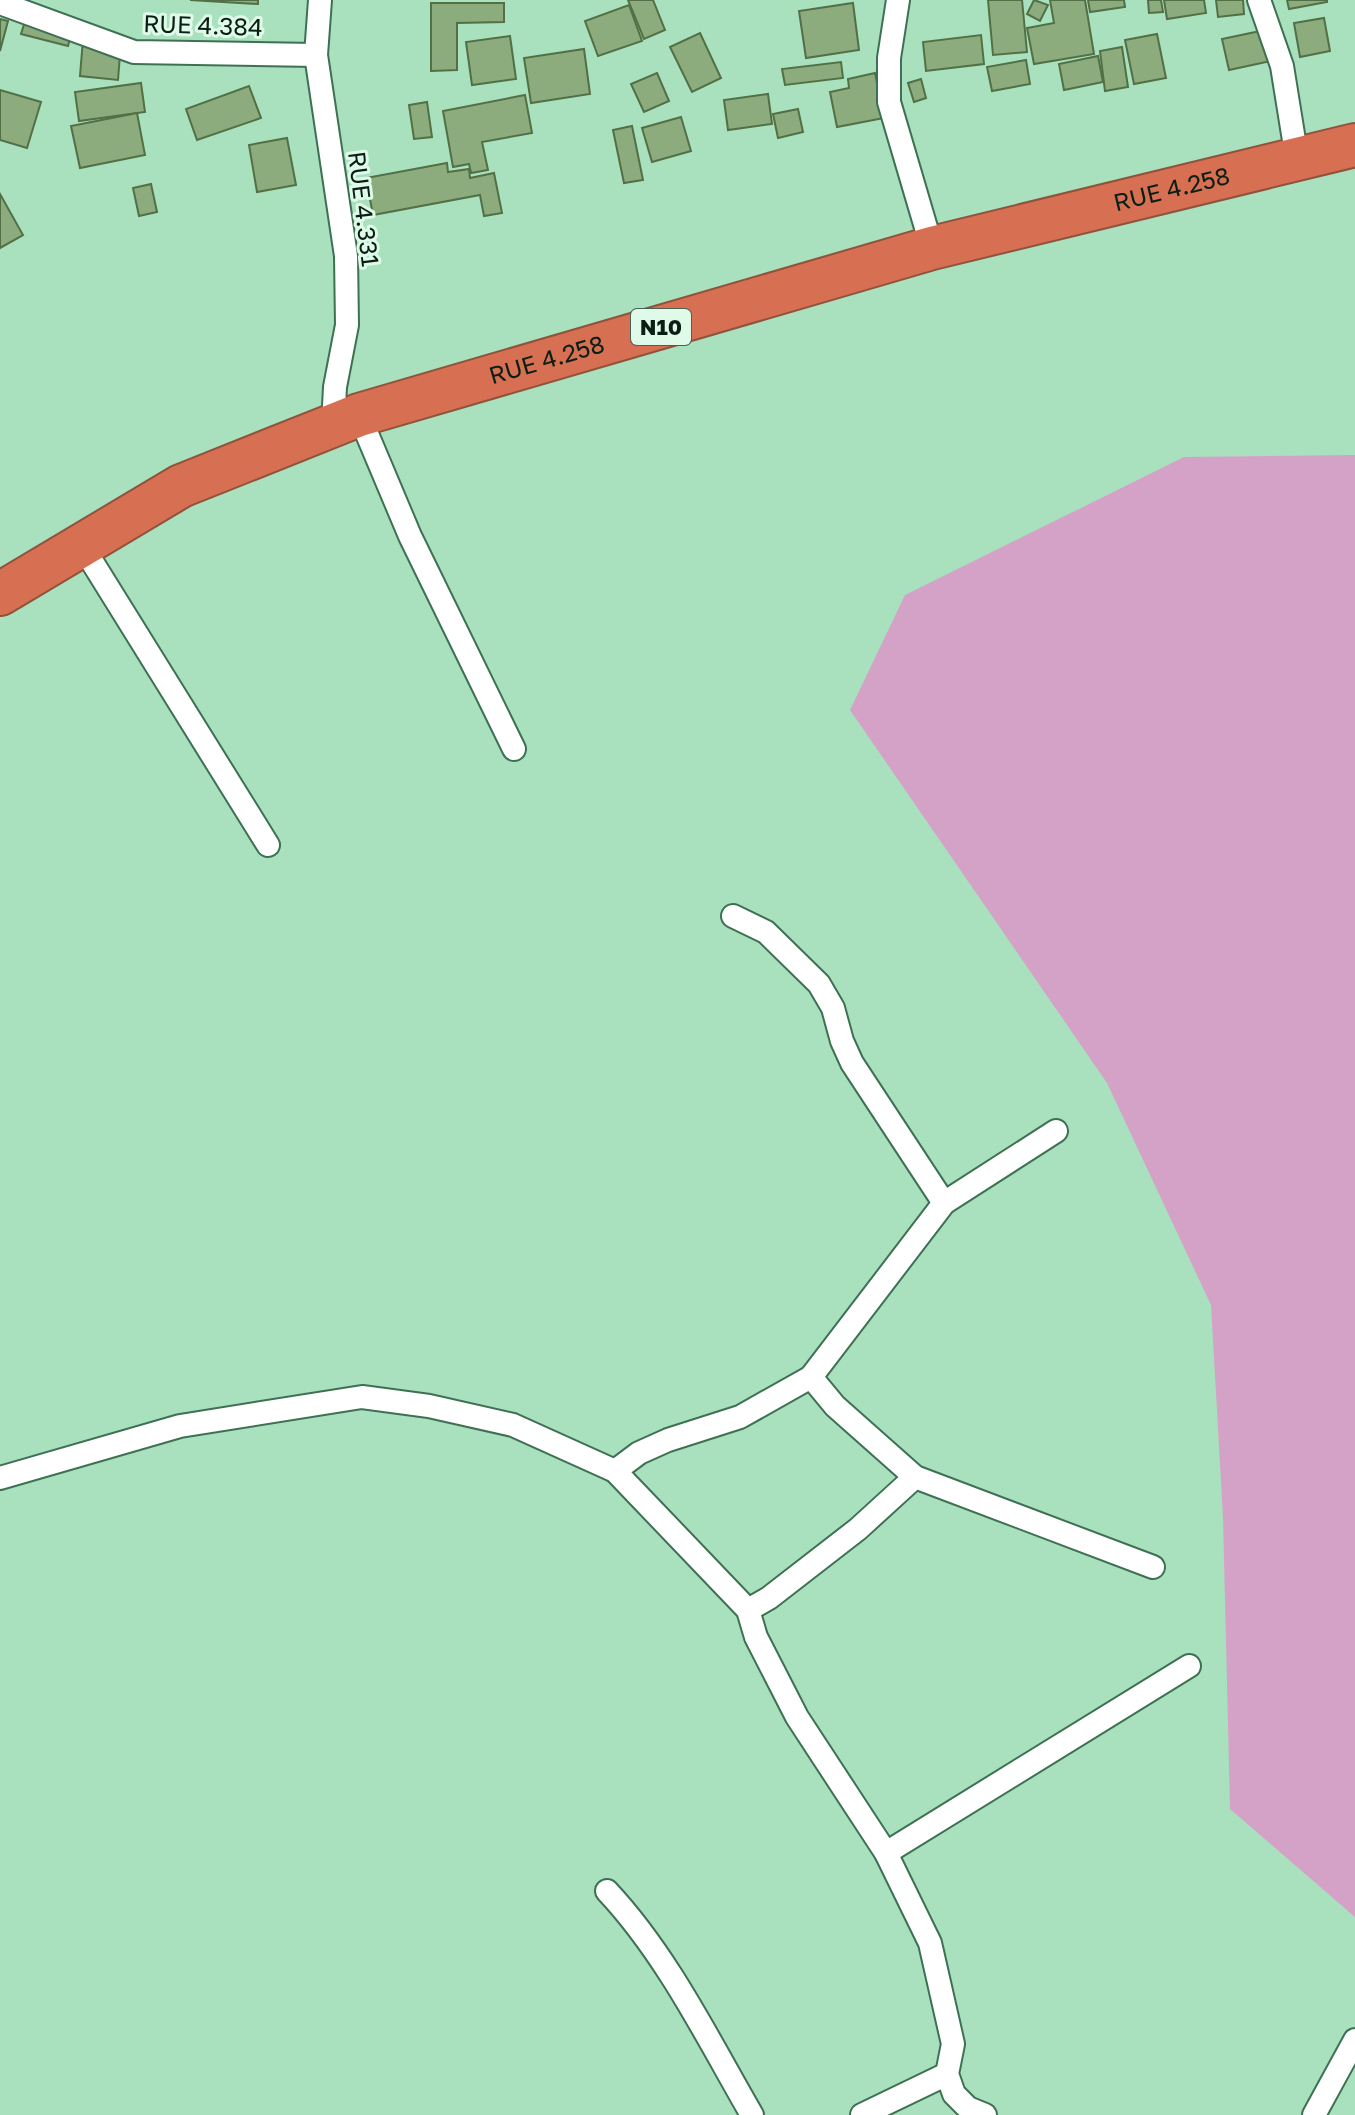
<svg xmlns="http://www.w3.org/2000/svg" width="1355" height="2115" viewBox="0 0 1355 2115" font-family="'Golos Text',sans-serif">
  <rect width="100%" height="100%" fill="#a9e0bd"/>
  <!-- green -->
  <path fill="#d5a2c7" d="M1355 455V1917L1230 1809 1223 1517 1211 1305 1107 1083 850 710 905 595 1184 457Z"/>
  <!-- building -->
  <g fill="#8cac7e" stroke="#527045" stroke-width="2">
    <path d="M190 0H258V4Z"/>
    <path d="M628 0H653L665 30 644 39Z"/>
    <path d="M988 0H1022L1027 52 993 55Z"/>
    <path d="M1034 0 1048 5 1040 21 1027 14Z"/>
    <path d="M1050 0H1085L1094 54 1034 64 1027 28 1054 23Z"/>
    <path d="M1088 0H1124L1125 7 1090 12Z"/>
    <path d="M1148 0H1161L1163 12 1149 13Z"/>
    <path d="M1164 0H1204L1206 13 1167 19Z"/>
    <path d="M1216 0H1243L1244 14 1218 17Z"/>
    <path d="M1287 0H1327V2L1289 9Z"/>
    <path d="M431 3H504V22L457 23V70L431 71Z"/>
    <path d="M853 3 859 50 806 58 799 11Z"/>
    <path d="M629 5 642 41 598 56 585 21Z"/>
    <path d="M27 15 73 28 68 46 21 34Z"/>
    <path d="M1324 18 1330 51 1300 57 1294 23Z"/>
    <path d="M0 19 8 21 0 51Z"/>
    <path d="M1265 30 1271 61 1229 70 1222 39Z"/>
    <path d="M700 33 721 78 692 92 670 47Z"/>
    <path d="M1157 34 1166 78 1134 84 1125 40Z"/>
    <path d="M981 35 984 64 926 71 923 42Z"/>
    <path d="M510 36 516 79 472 85 466 42Z"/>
    <path d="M83 39 121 42 118 80 80 76Z"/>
    <path d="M1122 47 1128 87 1105 91 1100 51Z"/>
    <path d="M584 49 590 94 531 103 524 58Z"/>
    <path d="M1098 56 1103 82 1064 90 1059 64Z"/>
    <path d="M1026 60 1030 84 992 91 987 67Z"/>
    <path d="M841 62 843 78 785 85 782 69Z"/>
    <path d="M657 73 669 101 644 112 631 84Z"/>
    <path d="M875 73 884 118 837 127 830 92 849 88 848 79Z"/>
    <path d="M921 79 926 98 914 102 908 83Z"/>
    <path d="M141 83 145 112 79 121 75 92Z"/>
    <path d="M249 86 261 118 197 140 186 109Z"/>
    <path d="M0 90 41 102 27 148 0 140Z"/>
    <path d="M768 94 772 124 728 130 724 100Z"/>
    <path d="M525 95 532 133 482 142 488 170 471 173 469 164 453 167 443 111Z"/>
    <path d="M427 102 432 137 414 139 409 105Z"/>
    <path d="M798 109 803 132 778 138 773 114Z"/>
    <path d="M137 113 145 155 80 168 71 126Z"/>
    <path d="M681 117 691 151 652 162 642 128Z"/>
    <path d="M632 126 643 180 624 183 613 130Z"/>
    <path d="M287 138 296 185 257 192 249 145Z"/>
    <path d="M447 163 448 172 469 169 470 178 494 173 502 213 484 216 480 195 373 215 366 178Z"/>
    <path d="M151 184 157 212 139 216 133 188Z"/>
    <path d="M0 194 23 235 0 248Z"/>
  </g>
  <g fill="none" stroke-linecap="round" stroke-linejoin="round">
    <defs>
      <g id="street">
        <path d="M320 0 316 55 346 256 347 325 335 387 333 425"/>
        <path d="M898 0 889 58V102L932 248"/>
        <path d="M1259 0 1282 66 1297 159"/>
        <path d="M0 3 134 52 316 55"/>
        <path d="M359 415 410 536 514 749"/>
        <path d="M81 544 268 845"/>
        <path d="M733 916 766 932 819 984 833 1008 842 1041 852 1063 944 1203"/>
        <path d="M1056 1131 944 1203 811 1377 835 1406 915 1477 1153 1567"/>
        <path d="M615 1471 639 1453 668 1440 740 1417 811 1377"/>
        <path d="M0 1478 180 1426 362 1397 429 1406 513 1425 615 1471 748 1610 756 1637 797 1717 886 1853 930 1943 953 2044 947 2074 954 2094 968 2108 985 2115"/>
        <path d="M748 1610 769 1598 858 1529 915 1477"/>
        <path d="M886 1853 1189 1666"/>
        <path d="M607 1891C667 1955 708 2039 752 2115"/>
        <path d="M862 2115 947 2074"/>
        <path d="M1314 2115 1355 2040"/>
      </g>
      <g id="highway">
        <path id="s1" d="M0 594 181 486 359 415 932 248 1355 145"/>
      </g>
    </defs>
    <!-- street casing -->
    <use href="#street" stroke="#3e7153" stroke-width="26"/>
    <!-- highway casing -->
    <use href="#highway" stroke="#8f533c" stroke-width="46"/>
    <!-- street -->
    <use href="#street" stroke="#fff" stroke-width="22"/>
    <!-- highway -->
    <use href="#highway" stroke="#d76f52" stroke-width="42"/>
  </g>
  <g text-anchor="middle" stroke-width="6" stroke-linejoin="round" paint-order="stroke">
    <!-- shield labels -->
    <rect fill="#dffae8" stroke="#4a6153" stroke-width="2" x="631" y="309" width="60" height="36" rx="6"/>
    <g font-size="22" font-weight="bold" fill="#0a1f13">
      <text x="661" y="335">N10</text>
    </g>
    <!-- street labels -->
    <g font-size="24" fill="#0a1f13" stroke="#dffae8">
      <text transform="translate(203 26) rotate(2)" y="8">RUE 4.384</text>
      <text dy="8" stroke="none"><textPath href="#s1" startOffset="1246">RUE 4.258</textPath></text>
      <text transform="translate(363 209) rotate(83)" y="8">RUE 4.331</text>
      <text dy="8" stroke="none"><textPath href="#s1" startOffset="598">RUE 4.258</textPath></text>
    </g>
  </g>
</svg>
